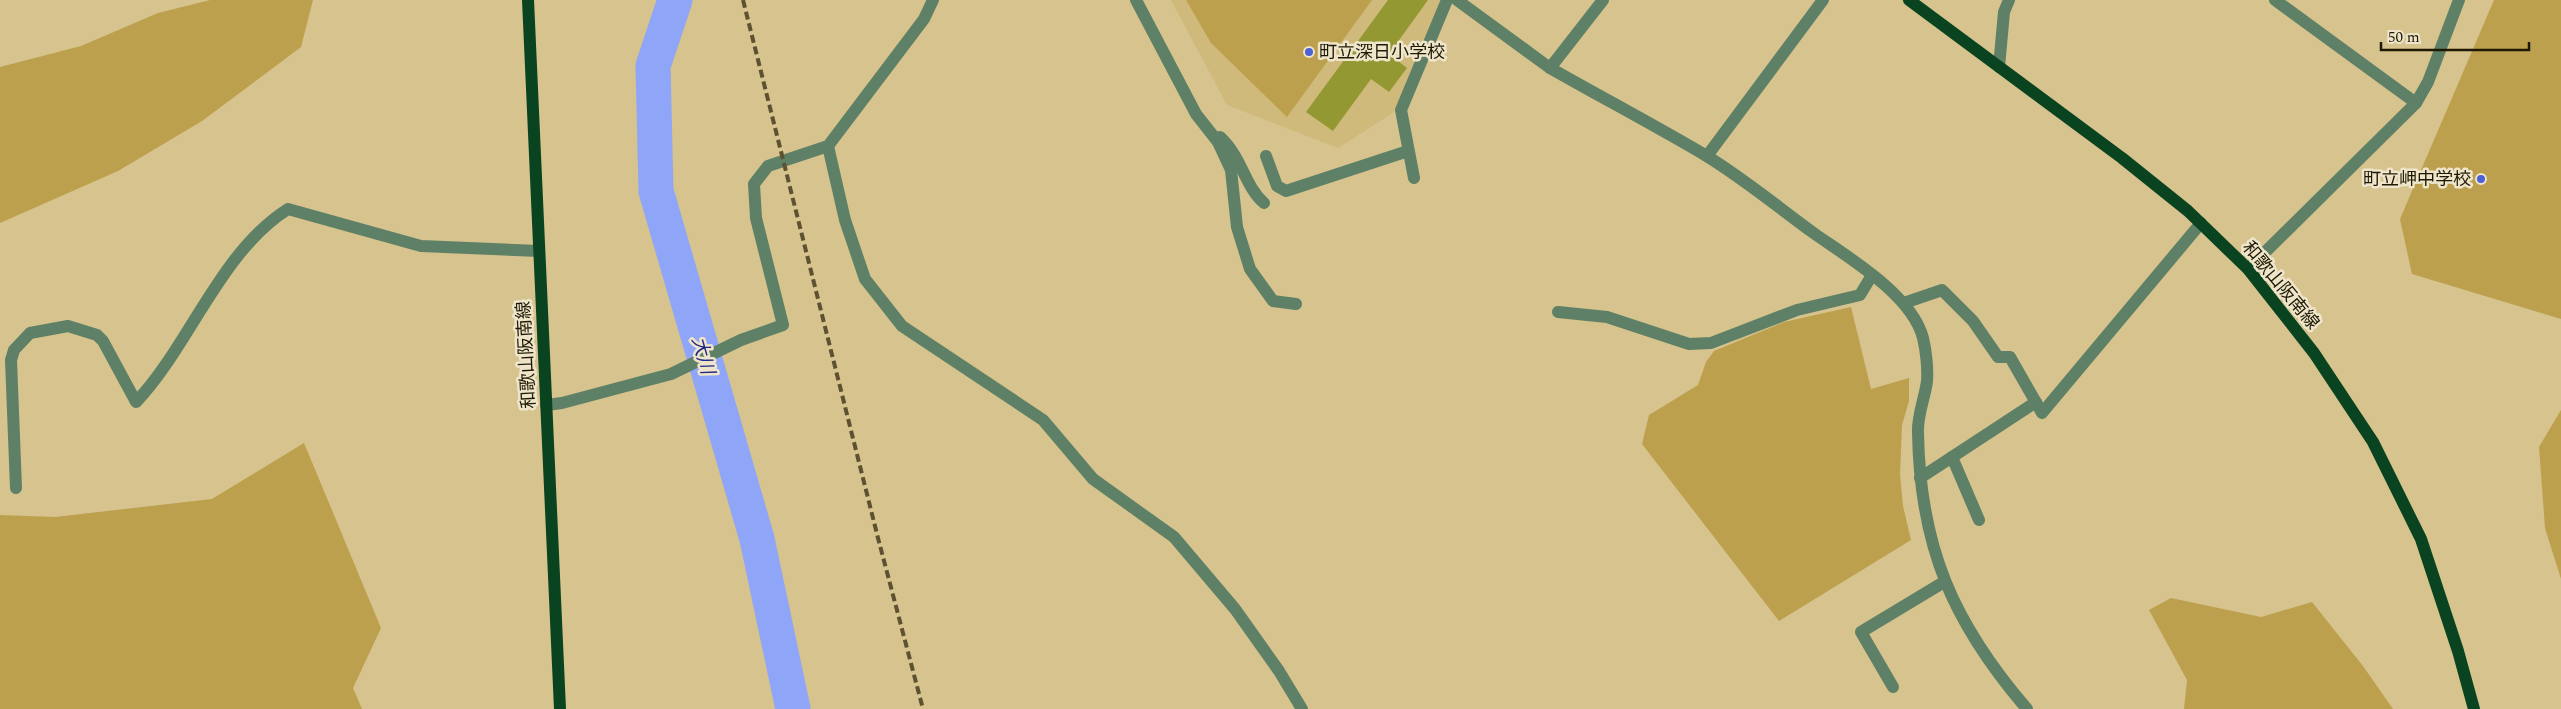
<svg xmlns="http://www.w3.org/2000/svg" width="2561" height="709" viewBox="0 0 2561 709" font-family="Spectral,'Noto Sans JP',serif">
  <rect width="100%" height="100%" fill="#d6c38e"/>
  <!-- built -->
  <path fill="#cfba7c" d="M1171 0H1442L1393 113 1338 148 1227 105Z"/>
  <!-- green -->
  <g fill="#bca04d">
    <path d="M210 0H313L301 47 202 121 118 171 0 223V67L81 46 158 13Z"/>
    <path d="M1186 0H1372L1287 117 1211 43Z"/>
    <path d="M2494 0H2561V319L2412 274 2400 219Z"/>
    <path d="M1851 307 1871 389 1909 378V401L1902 425 1900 475 1903 506 1911 540 1779 621 1642 444 1649 415 1698 385 1706 362 1714 351 1784 322Z"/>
    <path d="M2561 410V579L2545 528 2539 447Z"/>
    <path d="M304 443 381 628 353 688 362 709H0V515L55 517 212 499Z"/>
    <path d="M2171 598 2261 617 2312 602 2363 666 2393 709H2184L2187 680 2149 610Z"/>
  </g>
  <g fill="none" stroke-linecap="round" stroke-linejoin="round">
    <!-- river -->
    <path stroke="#8ea5f8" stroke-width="35" d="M675 0 653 66 656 191 757 539 793 709"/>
  </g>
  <!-- building -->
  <path fill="#949832" d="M1388 0H1428L1389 54 1407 68 1389 92 1371 79 1333 131 1306 112Z"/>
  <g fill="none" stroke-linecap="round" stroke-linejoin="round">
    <!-- minor -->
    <g stroke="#5e8066" stroke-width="12">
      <path d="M1136 0 1196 114 1218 142 1231 170 1237 227 1250 269 1273 301 1296 304"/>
      <path d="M1457 0 1550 68"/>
      <path d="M1603 0 1550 68C1601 97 1654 125 1705 155 1743 178 1779 208 1815 234 1849 258 1912 295 1923 338 1926 350 1928 369 1927 381 1925 398 1917 415 1918 433 1920 547 1953 623 2027 709"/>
      <path d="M2275 0 2416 103"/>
      <path d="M1999 67 2004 12 2009 0"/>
      <path d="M1220 137C1242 157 1245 187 1264 203"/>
      <path d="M828 146 845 220 865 279 902 326 1043 420 1093 479 1174 537 1235 609 1279 671 1302 709"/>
      <path d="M1266 156 1277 186 1286 191 1408 151"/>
      <path d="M1707 156 1823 0"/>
      <path d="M1414 178 1401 110 1447 0"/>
      <path d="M2248 269 2416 103 2428 82 2459 0"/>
      <path d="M1904 303 1942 290 1973 321 1998 357H2010L2042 413 2201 223"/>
      <path d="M1558 312 1607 317 1689 344 1711 343 1797 310 1860 295 1872 275"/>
      <path d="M546 405 562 403 671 374 741 340 783 325 756 218 754 184 768 166 828 146 924 19 933 0"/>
      <path d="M1952 457 1979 520"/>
      <path d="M1920 478 2036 402"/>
      <path d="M16 488 11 360 14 350 30 333 68 326 97 335 103 341 136 402C190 345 220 252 288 209L421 246 539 251"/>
      <path d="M1893 687 1861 632 1944 582"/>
    </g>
    <!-- major -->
    <g stroke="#0a4320" stroke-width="12">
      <path d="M528 0 560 709"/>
      <path d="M1909 0 2122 158 2188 211 2248 269 2314 353 2373 442 2421 539 2458 651 2474 709"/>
    </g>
    <!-- rail -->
    <path stroke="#5c5131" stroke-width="4" stroke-dasharray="8 4" stroke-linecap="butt" d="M743 0 878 538 923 709"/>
  </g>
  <!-- markers -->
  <g fill="#4b61d6" stroke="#eee5ca" stroke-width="2">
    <circle cx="1309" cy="52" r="5"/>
    <circle cx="2481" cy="179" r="5"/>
  </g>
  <g text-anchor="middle" stroke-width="5" stroke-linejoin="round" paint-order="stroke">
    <!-- poi labels -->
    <g font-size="18" fill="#1f1803" stroke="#eee5ca" text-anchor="start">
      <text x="1319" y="58">町立深日小学校</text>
      <text x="2471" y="185" text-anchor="end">町立岬中学校</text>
    </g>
    <!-- street labels -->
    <g font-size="18" fill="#1f1803" stroke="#eee5ca">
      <text transform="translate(2281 285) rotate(50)" y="6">和歌山阪南線</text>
      <text transform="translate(526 355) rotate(-93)" y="6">和歌山阪南線</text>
    </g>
    <!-- water labels -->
    <g font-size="19" font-style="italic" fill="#212a86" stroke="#eee5ca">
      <text transform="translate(704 355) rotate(74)" y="7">大川</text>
    </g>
  </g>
  <!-- scale -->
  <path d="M2381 42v8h148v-8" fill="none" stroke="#1f1803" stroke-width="2.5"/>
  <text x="2388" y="42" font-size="15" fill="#1f1803" stroke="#eee5ca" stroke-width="4" paint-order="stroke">50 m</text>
</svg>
